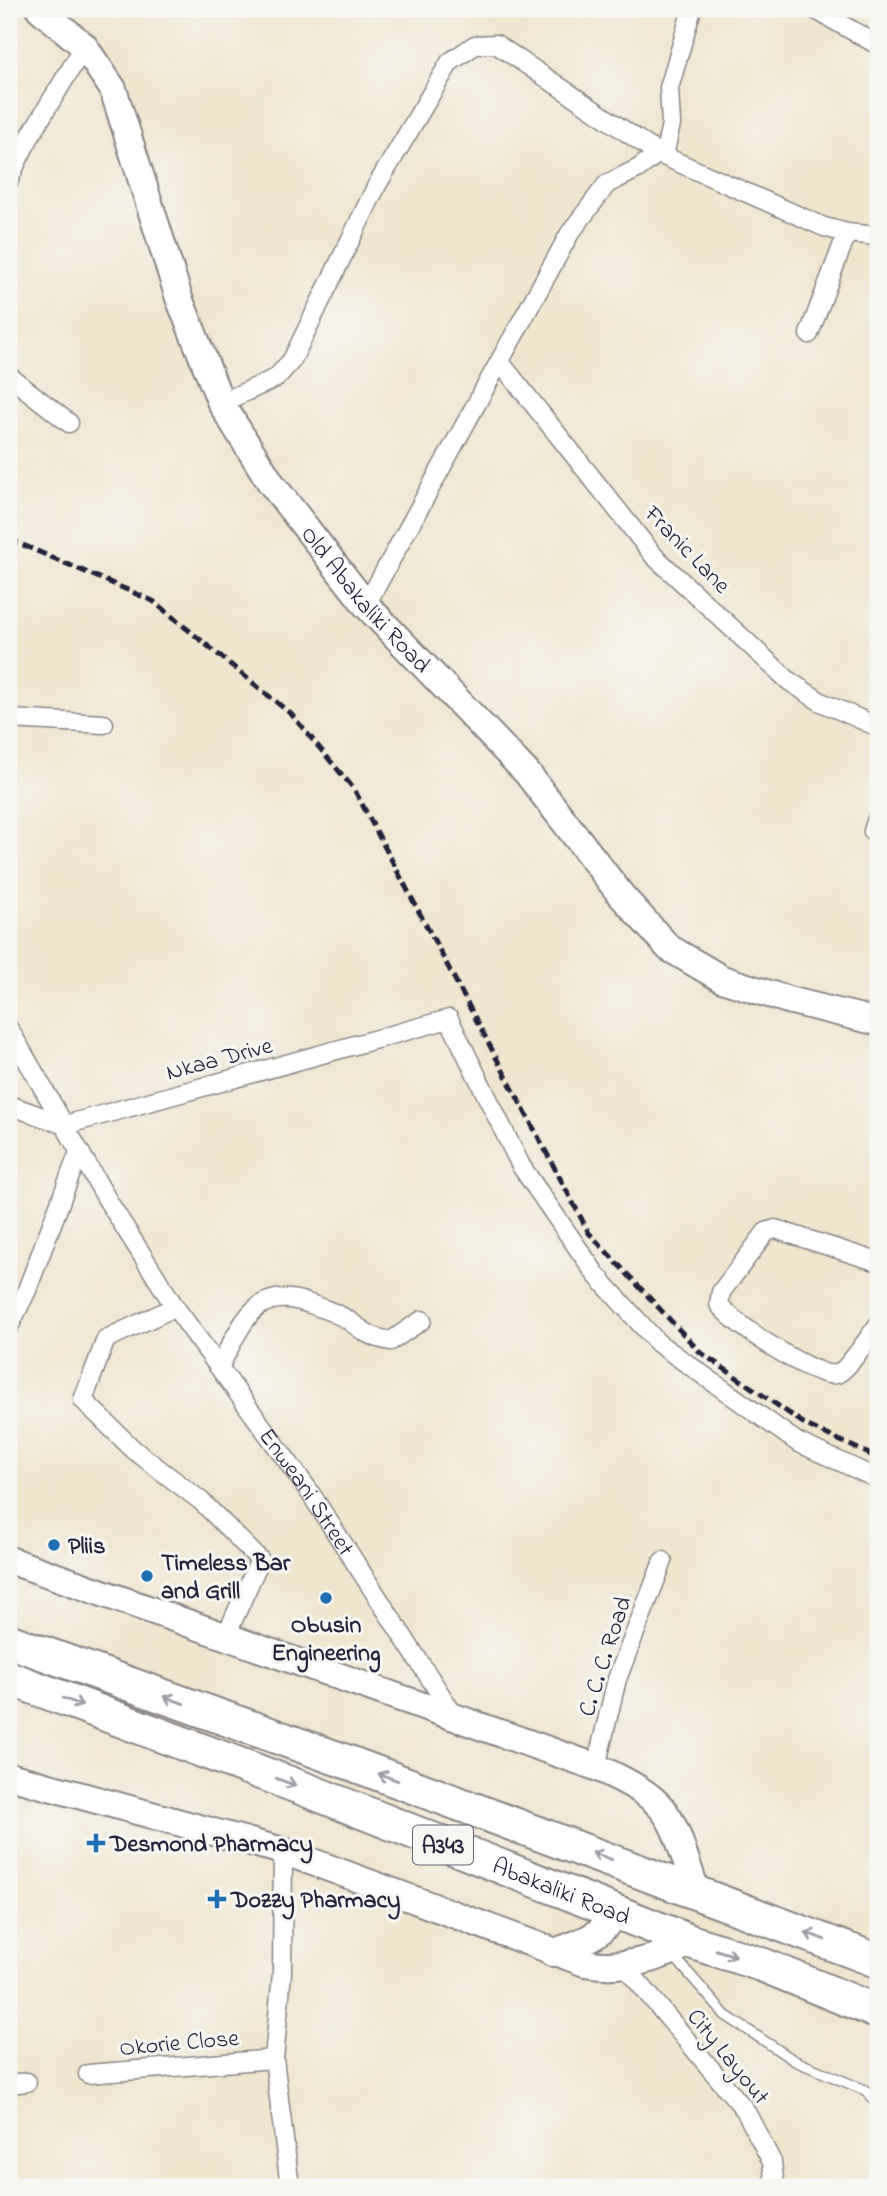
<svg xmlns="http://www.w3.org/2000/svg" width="887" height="2196" viewBox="0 0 887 2196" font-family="'Indie Flower',sans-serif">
  <rect width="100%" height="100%" fill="#f6f6f2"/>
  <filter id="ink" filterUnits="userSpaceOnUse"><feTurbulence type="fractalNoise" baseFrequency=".0143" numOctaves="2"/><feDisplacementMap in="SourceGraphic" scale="14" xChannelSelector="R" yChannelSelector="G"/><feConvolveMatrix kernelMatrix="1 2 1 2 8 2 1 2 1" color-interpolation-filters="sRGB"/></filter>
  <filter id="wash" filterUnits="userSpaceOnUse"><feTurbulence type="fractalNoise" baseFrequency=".00686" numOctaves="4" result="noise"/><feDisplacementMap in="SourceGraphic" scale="28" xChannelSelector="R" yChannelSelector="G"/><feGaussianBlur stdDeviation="1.57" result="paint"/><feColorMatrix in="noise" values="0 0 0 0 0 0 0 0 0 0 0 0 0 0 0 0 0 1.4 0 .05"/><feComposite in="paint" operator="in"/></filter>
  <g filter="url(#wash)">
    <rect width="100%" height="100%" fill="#f0e5cd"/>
  </g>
  <g filter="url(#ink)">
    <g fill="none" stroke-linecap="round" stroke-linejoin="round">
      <defs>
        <path id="lane" d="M672 1954 725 2015 795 2061 865 2090 878 2103"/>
        <g id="street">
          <path d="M814 9 878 45"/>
          <path d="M9 180C28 133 59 91 84 46"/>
          <path d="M809 334 847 233"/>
          <path d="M500 362 654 556 789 681 821 702 878 727"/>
          <path d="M9 376 69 423"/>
          <path d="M221 403 276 378 292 360 377 185 450 62 475 45 496 44 659 154 824 227 847 233 878 236"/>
          <path d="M366 605 570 233 607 184 639 168 666 147 671 124 669 88 692 9"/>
          <path d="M9 719 104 724"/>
          <path d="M878 816 873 831 878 835"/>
          <path id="s1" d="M9 1029 108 1201 175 1307 307 1488 455 1717"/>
          <path d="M9 1105 65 1125 449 1019 521 1166 597 1276 658 1343 797 1442 878 1479"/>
          <path d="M878 1262 775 1229 766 1232 721 1292 719 1304C730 1322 817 1380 837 1374 848 1370 870 1335 878 1325"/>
          <path d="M175 1307 106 1339 83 1400 134 1450 201 1501 260 1560 225 1638"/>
          <path d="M9 1327 27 1290 79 1152"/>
          <path d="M219 1367C243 1324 254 1282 313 1305 324 1309 337 1313 348 1320 363 1331 371 1338 391 1341L422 1320"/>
          <path d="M596 1767 617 1679 663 1561"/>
          <path d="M283 1851 282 1973 274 2059 290 2187"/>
          <path d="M624 1965 745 2110 772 2162 775 2187"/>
          <path d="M88 2074 274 2059"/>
          <path d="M9 2084 27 2082"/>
        </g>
        <g id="secondary">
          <path id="s2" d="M40 9 84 46 113 89 179 298 221 403 271 483 366 605 527 773 621 895 669 948 722 979 788 1000 878 1022"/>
          <path d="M9 1560 596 1767C675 1803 670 1814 696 1891"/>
          <path d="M9 1776 283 1851 585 1963C623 1970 658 1959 692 1942"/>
          <path d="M552 1953C573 1945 609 1935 614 1911"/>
        </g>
        <g id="highway">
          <path d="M9 1641 350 1763 878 1961"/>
          <path id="s3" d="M9 1678 307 1790 692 1942 763 1965 878 2012"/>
        </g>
      </defs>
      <!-- lane casing -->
      <use href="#lane" stroke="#898484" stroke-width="12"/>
      <!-- street casing -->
      <use href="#street" stroke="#898484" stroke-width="21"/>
      <!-- secondary casing -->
      <use href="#secondary" stroke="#898484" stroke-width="30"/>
      <!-- highway casing -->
      <use href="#highway" stroke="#898484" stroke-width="37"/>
      <!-- lane -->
      <use href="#lane" stroke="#fff" stroke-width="9"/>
      <!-- street -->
      <use href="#street" stroke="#fff" stroke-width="18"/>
      <!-- secondary -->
      <use href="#secondary" stroke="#fff" stroke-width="26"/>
      <!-- highway -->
      <use href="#highway" stroke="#fff" stroke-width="33"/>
      <!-- rail -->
      <path stroke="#22223b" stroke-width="5" stroke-dasharray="10 5" stroke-linecap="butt" d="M9 539 153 601 291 714 354 789 589 1233 700 1352 806 1425 878 1458"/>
    </g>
    <!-- one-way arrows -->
    <defs><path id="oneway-shaft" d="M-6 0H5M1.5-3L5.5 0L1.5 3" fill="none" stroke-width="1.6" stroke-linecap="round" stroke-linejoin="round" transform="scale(1.75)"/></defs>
    <g stroke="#9c9ca7">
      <use href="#oneway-shaft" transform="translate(174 1700) rotate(-160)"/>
      <use href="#oneway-shaft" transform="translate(73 1702) rotate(21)"/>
      <use href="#oneway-shaft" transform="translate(388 1777) rotate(-160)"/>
      <use href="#oneway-shaft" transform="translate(286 1782) rotate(20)"/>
      <use href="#oneway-shaft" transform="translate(602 1856) rotate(-160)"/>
      <use href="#oneway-shaft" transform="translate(815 1936) rotate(-159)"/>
      <use href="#oneway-shaft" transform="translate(726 1953) rotate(17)"/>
    </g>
  </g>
  <!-- markers -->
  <g fill="#1f6fb2" stroke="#f6f6f2" stroke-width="2.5">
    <circle cx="54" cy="1545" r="7"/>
    <circle cx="147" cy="1576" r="7"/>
    <circle cx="326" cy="1598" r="7"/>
    <path d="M92.5 1832.5h7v7h7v7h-7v7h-7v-7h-7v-7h7z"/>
    <path d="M213.5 1888.5h7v7h7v7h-7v7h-7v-7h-7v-7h7z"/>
  </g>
  <g text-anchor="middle" stroke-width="6" stroke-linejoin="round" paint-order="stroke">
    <!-- shield labels -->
    <rect fill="#f6f6f2" stroke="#626272" stroke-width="2" x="413" y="1825.5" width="60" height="39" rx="5"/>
    <g font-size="23" font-weight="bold" fill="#22223b">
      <text x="443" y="1853">A343</text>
    </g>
    <!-- street labels -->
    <g font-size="24" fill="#22223b" stroke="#f6f6f2">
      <text transform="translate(688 549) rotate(46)" y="8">Franic Lane</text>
      <text dy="8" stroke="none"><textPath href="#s2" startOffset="686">Old Abakaliki Road</textPath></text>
      <text transform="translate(219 1058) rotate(-15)" y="8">Nkaa Drive</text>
      <text dy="8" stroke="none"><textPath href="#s1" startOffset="551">Enweani Street</textPath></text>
      <text transform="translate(604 1656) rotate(-72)" y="8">C. C. C. Road</text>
      <text dy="8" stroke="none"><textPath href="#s3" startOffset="592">Abakaliki Road</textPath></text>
      <text transform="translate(179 2042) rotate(-5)" y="8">Okorie Close</text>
      <text transform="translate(729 2056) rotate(51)" y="8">City Layout</text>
    </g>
    <!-- poi labels -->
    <g font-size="24" font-weight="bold" fill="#22223b" stroke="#f6f6f2" text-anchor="start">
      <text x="68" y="1553">Pliis</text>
      <text x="161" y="1570">Timeless Bar<tspan x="161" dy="28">and Grill</tspan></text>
      <text x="326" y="1632" text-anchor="middle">Obusin<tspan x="326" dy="28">Engineering</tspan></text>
      <text x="110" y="1851">Desmond Pharmacy</text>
      <text x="231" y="1907">Dozzy Pharmacy</text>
    </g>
  </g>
  <!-- margin -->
  <rect width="887" height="2196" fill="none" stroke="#f6f6f2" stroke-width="35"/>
</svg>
